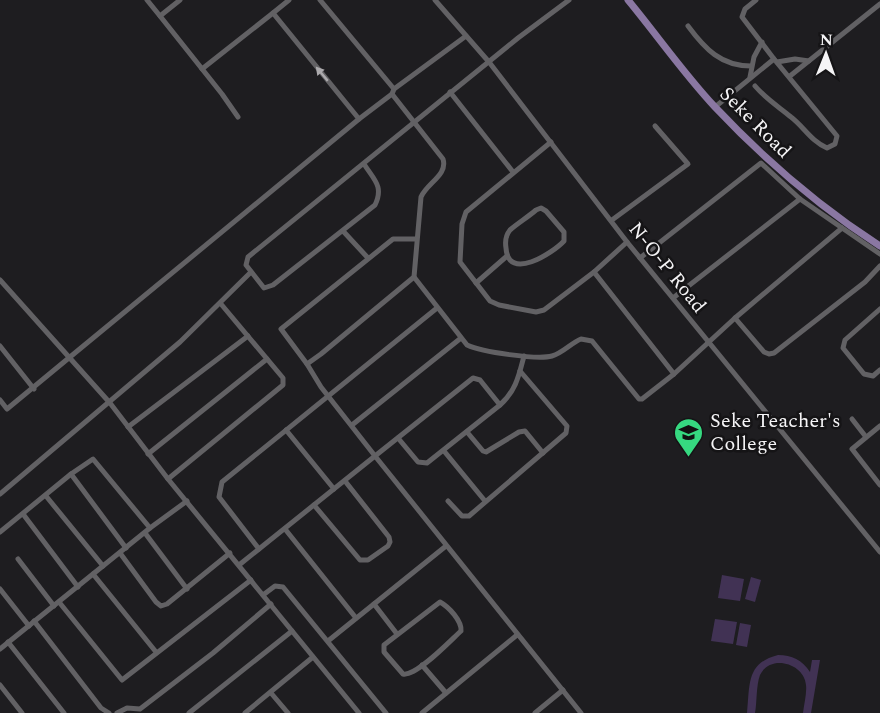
<svg xmlns="http://www.w3.org/2000/svg" width="880" height="713" viewBox="0 0 880 713" font-family="Spectral,serif">
  <rect width="100%" height="100%" fill="#1e1d20"/>
  <!-- green -->
  <g fill="#413254">
    <path d="M722 575 744 579 740 601 718 598Z"/>
    <path d="M751 577 761 580 755 602 745 599Z"/>
    <path d="M715 619 737 622 733 644 711 641Z"/>
    <path d="M740 623 751 625 747 647 736 645Z"/>
    <path d="M778 655C792 655 802 660 810 672L812 660H820L811 713H803C804 704 807 693 806 685 804 663 770 654 760 675 756 686 757 702 755 713H747C750 685 746 663 778 655Z"/>
  </g>
  <g fill="none" stroke-linecap="round" stroke-linejoin="round">
    <!-- minor -->
    <g stroke="#626164" stroke-width="5">
      <path d="M147 0 160 16 180 0"/>
      <path d="M320 0 394 89"/>
      <path d="M435 0 489 62 627 242 880 552"/>
      <path d="M273 13 289 0"/>
      <path d="M160 16 222 94 238 117"/>
      <path d="M688 26C705 49 721 66 751 66"/>
      <path d="M777 62 795 59 809 61"/>
      <path d="M202 69 273 13 359 119"/>
      <path d="M790 76 880 4"/>
      <path d="M750 77 754 57 762 42"/>
      <path d="M755 86C766 99 779 107 791 117 804 127 811 141 827 148L835 144 837 136 774 59 742 17 745 9 756 0"/>
      <path d="M450 92 513 172"/>
      <path d="M392 94 443 159C448 175 427 183 421 197L414 277 321 354 307 364 321 387 375 456 473 378 480 380 500 405C516 391 519 375 524 356"/>
      <path d="M715 107 774 59"/>
      <path d="M551 142 466 212 462 224 460 262 490 301 499 305 536 312 544 310 594 272 627 242"/>
      <path d="M364 164C374 180 384 186 375 205L273 285 264 288 246 265 248 257 518 38 569 0"/>
      <path d="M541 208 546 211 564 232V241C553 253 508 282 506 248 505 242 506 235 510 230 518 223 528 217 536 210Z"/>
      <path d="M612 220 688 164 655 126"/>
      <path d="M343 231 368 258"/>
      <path d="M640 258 761 163 800 199 880 254"/>
      <path d="M594 272 674 374"/>
      <path d="M414 277 467 345C482 352 537 360 552 356 563 353 571 343 581 339L592 341 639 399H642L674 374 735 318 842 228"/>
      <path d="M0 280 110 403 168 479 359 713"/>
      <path d="M476 283 507 256"/>
      <path d="M673 298 800 199"/>
      <path d="M880 309 845 340 843 348 864 374 873 376 880 370"/>
      <path d="M735 318 764 352 769 354 774 353 865 282 880 266"/>
      <path d="M0 346 34 389"/>
      <path d="M307 364 281 329 393 239H416"/>
      <path d="M0 400 7 409 70 357 359 119 392 94 394 89 466 36"/>
      <path d="M852 419 866 437"/>
      <path d="M352 425 461 338"/>
      <path d="M880 426 852 449 880 485"/>
      <path d="M128 427 248 336"/>
      <path d="M286 430 334 489"/>
      <path d="M467 432 483 451 486 452 519 432 525 431 543 453"/>
      <path d="M398 438 418 462 427 463 500 405"/>
      <path d="M444 451 485 501"/>
      <path d="M148 454 267 359"/>
      <path d="M71 474 126 548"/>
      <path d="M168 479 283 385V378L221 304"/>
      <path d="M0 494 180 342 251 272"/>
      <path d="M46 496 103 566"/>
      <path d="M448 501 462 516H469L566 433 567 426 520 371"/>
      <path d="M314 505 360 560H368L388 546 390 542 389 537 345 481"/>
      <path d="M23 514 78 587"/>
      <path d="M285 529 356 618"/>
      <path d="M0 532 71 474 93 459 150 528"/>
      <path d="M145 533 187 589"/>
      <path d="M259 549 219 497 222 482 437 308"/>
      <path d="M120 553 156 602 161 606 167 604 230 553"/>
      <path d="M18 559 54 606"/>
      <path d="M239 565 375 456 581 713"/>
      <path d="M93 574 156 652"/>
      <path d="M0 589 29 626"/>
      <path d="M263 595 275 586 283 587 386 713"/>
      <path d="M59 602 122 680 251 580"/>
      <path d="M440 602C449 607 462 621 461 631 450 641 416 677 403 674L384 652V645Z"/>
      <path d="M374 604 397 634"/>
      <path d="M34 621 101 708 109 713"/>
      <path d="M328 641 446 546"/>
      <path d="M8 642 64 713"/>
      <path d="M0 649 150 528 187 501"/>
      <path d="M422 665 446 693"/>
      <path d="M0 685 22 713"/>
      <path d="M271 693 288 713"/>
      <path d="M117 713 127 708 140 709 213 653 271 604"/>
      <path d="M189 713 292 631"/>
      <path d="M245 713 313 657"/>
      <path d="M422 713 517 635"/>
      <path d="M535 713 563 690"/>
    </g>
    <!-- major -->
    <path stroke="#8a77a2" stroke-width="7" d="M628 0C657 35 684 74 715 107 764 159 820 207 880 246"/>
  </g>
  <!-- one-way arrows -->
  <defs><path id="oneway-solid" d="M-6-.8H1V-3.2L6.5 0L1 3.2V.8H-6Z" transform="scale(1.5)"/></defs>
  <use fill="#acaaad" href="#oneway-solid" transform="translate(322 74) rotate(-130)"/>
  <!-- icons -->
  <defs>
    <symbol id="university-pin" viewBox="-11 -11 22 30"><path d="M0 17L-7.5 6A9.5 9.5 0 1 1 7.5 6Z" fill="#36d880" stroke="#151416"/><path d="M0-5L7-2L0 1L-7-2ZM-4 1L0 2.5L4 1V4Q0 6-4 4Z" fill="#111"/></symbol>
  </defs>
  <g fill-rule="evenodd">
    <use href="#university-pin" x="672" y="416" width="33" height="45"/>
  </g>
  <g text-anchor="middle" stroke-width="5" stroke-linejoin="round" paint-order="stroke">
    <!-- street labels -->
    <g font-size="20" fill="#f5f4f6" stroke="#151416">
      <text transform="translate(756 122) rotate(45)" y="7">Seke Road</text>
      <text transform="translate(668 267) rotate(51)" y="7">N-O-P Road</text>
    </g>
    <!-- poi labels -->
    <g font-size="20" fill="#f5f4f6" stroke="#151416" text-anchor="start">
      <text x="710" y="427">Seke Teacher's<tspan x="710" dy="23">College</tspan></text>
    </g>
  </g>
  <!-- north arrow -->
  <g transform="translate(826 54) rotate(1)" stroke="#151416" stroke-width="4.5" paint-order="stroke">
  <path d="M0-4.5L10 22L0 15L-10 22Z" fill="#f5f4f6"/>
  <text y="-9" font-size="16" font-weight="bold" text-anchor="middle" fill="#f5f4f6">N</text>
  </g>
</svg>
